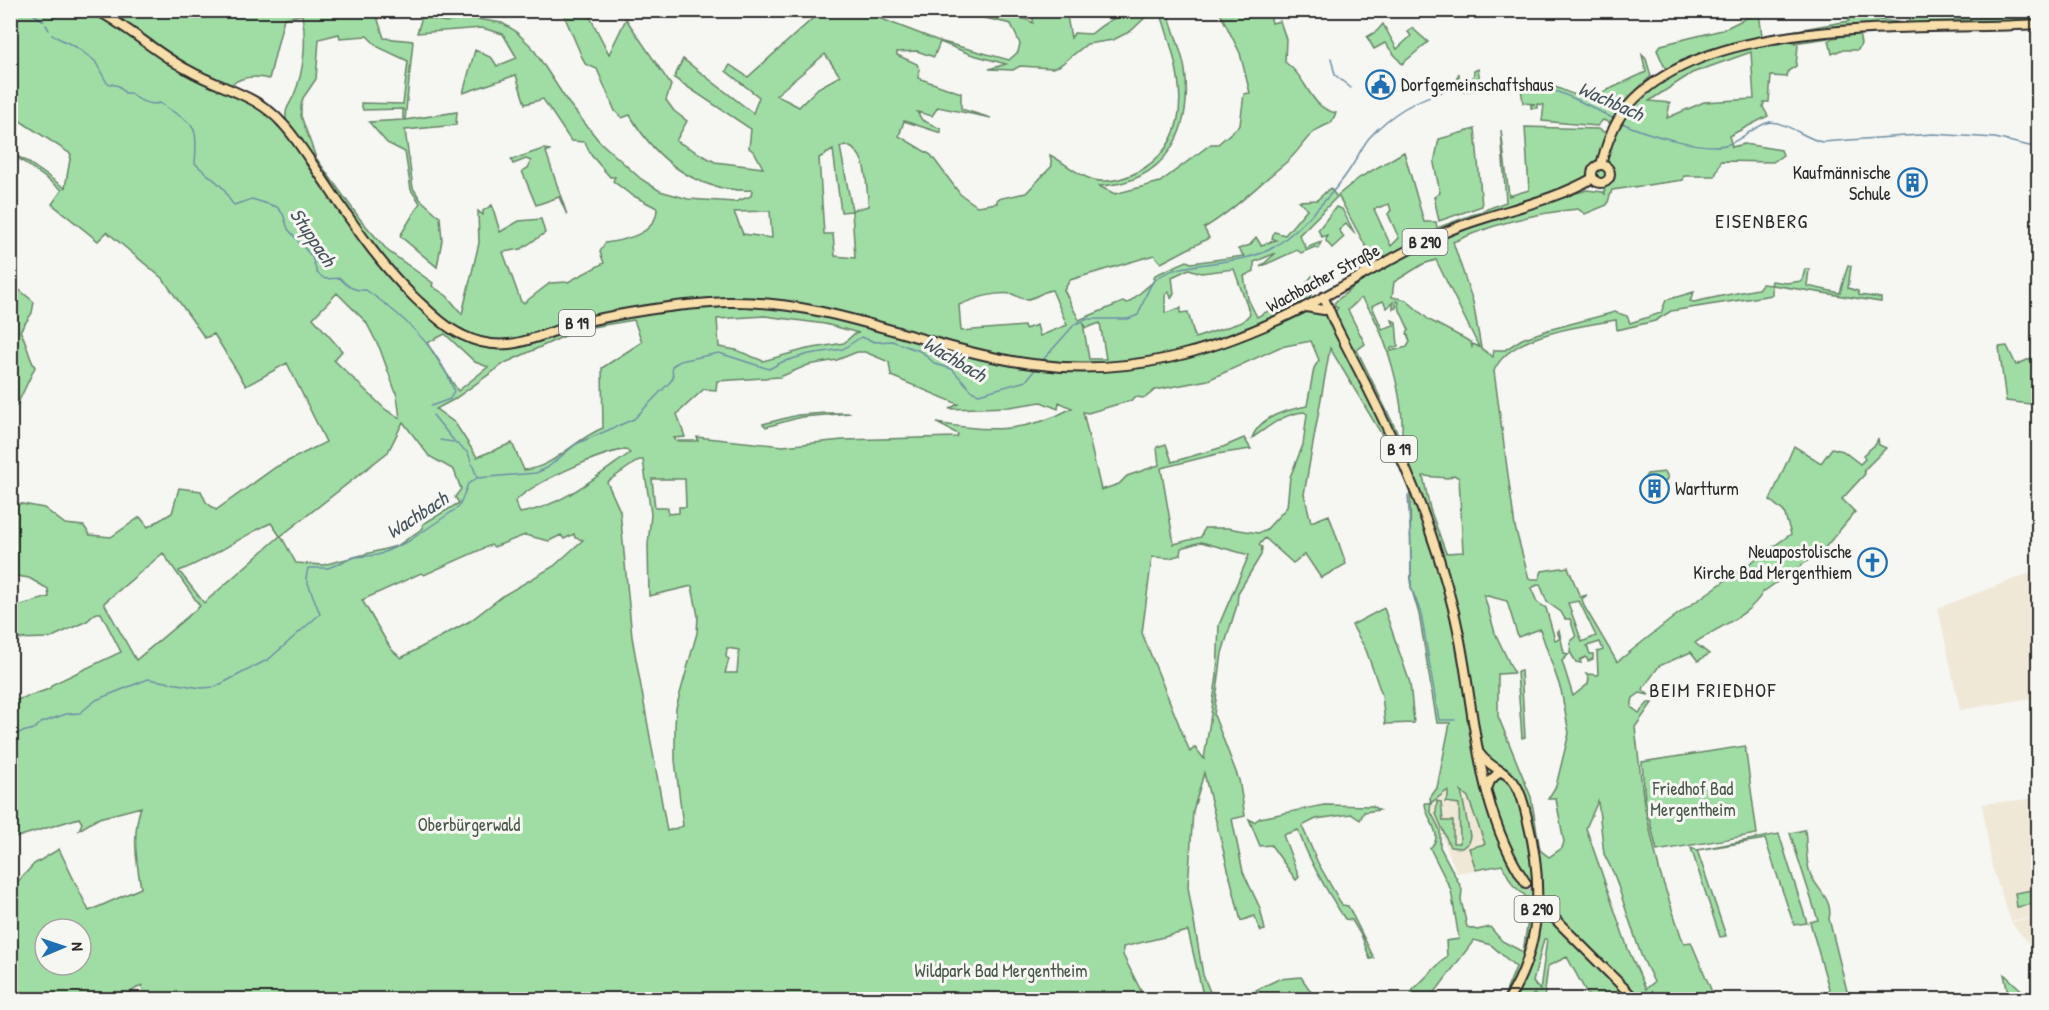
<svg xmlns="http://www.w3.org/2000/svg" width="2049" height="1010" viewBox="0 0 2049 1010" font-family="'Patrick Hand',sans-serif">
  <rect width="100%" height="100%" fill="#f6f6f2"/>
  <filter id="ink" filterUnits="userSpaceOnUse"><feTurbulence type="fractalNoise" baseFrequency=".0167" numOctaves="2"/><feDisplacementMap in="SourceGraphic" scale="12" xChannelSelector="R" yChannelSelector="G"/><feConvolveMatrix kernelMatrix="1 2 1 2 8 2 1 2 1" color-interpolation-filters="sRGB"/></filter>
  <g filter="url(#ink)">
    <!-- built -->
    <g fill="#f0e8d7">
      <path d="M2038 570V697L1960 710 1938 608Z"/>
      <path d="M1475 767 1482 795 1468 797 1485 844 1470 848 1476 870 1457 873 1431 809 1432 804 1442 794 1447 775Z"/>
      <path d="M2038 798V916L2011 921 1992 867 1982 804Z"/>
      <path d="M2038 917V955L2011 922Z"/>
    </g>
    <!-- green -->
    <g fill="#a0dda4" stroke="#668468" stroke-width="1.5" fill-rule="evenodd">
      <path d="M10 11H375L384 38 413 41 405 120 457 112 456 125 405 130 413 188 420 199 440 217 442 240 437 267 400 236 420 203 411 190 405 152 387 143 369 122 403 120V109L363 110 361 103 403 104 408 61 378 47 367 36 340 38 339 34 319 39 316 79 303 98 301 106V116L316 158 360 219 388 251 433 283 432 286 447 296 462 314 479 243 478 211 483 215V211L492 205 500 232 519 221 541 219 545 233 521 249 503 252 521 302 524 303 550 283 568 282 604 263 600 252 605 243C626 240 657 234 657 208L630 194 613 181 615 177H610L591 155 585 142 571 141 543 99 525 104 516 75 463 93 475 50 492 58 497 66 517 58 503 34 482 28 417 33 422 17 446 22 471 18 502 23 514 30 532 47 567 101 599 141 641 179 660 191 688 199 735 202 751 196 752 190C697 193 656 160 630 115L622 118 615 111 597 69 585 64 563 13 565 11H587L609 54 626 19 671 85 666 100 674 111 687 121 676 141 715 162 763 168 755 153 749 148 751 129 674 78 683 59 753 113 759 97 726 71 730 65 748 77 821 11 866 13 939 41 1009 60 1018 52 1020 44 1011 24 955 11H993L992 13 1028 20 1033 23V11H1066L1071 38 1074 33 1091 34C1123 7 1135 11 1175 11L1168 12C1173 31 1182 51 1185 70 1193 132 1165 183 1099 186L1115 194 1160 182 1211 144H1218L1240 125 1244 94 1250 93 1240 53 1219 11H1269L1272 23 1280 21 1286 39 1285 62C1309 79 1308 107 1336 113L1331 123C1302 134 1305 148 1283 165 1257 186 1234 210 1204 228L1209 238 1161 263 1154 255 1070 280 1064 290 1079 320 1123 302 1128 303 1153 282 1155 275 1187 261 1191 263 1244 256 1238 249 1250 245 1256 237 1261 245 1276 240 1272 238 1274 232 1285 235 1307 209 1299 201 1317 200 1330 188 1337 197 1299 235 1306 248 1321 242 1318 249 1315 247 1301 253 1297 250 1260 267 1276 253 1254 262V271L1244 276 1248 299 1257 317 1305 291 1307 282 1313 275 1317 278 1310 287 1311 295 1305 306 1324 310 1331 316 1338 308 1334 306 1335 302 1362 280 1379 271 1338 195 1359 178 1404 152 1424 222H1436L1437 228 1506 202 1501 130 1509 196 1529 190 1525 127 1598 129 1606 133 1607 141 1615 135 1610 123 1603 120 1597 126 1542 121 1544 105 1537 104V108H1531V105L1535 104 1523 103 1521 88C1504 87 1462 94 1452 89L1459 73V80L1462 82 1473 79 1474 71 1478 69 1480 81C1503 79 1523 79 1546 84 1562 88 1573 98 1591 96L1596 100 1595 96 1646 72 1642 55 1646 59 1651 76 1621 106 1618 112 1625 115 1646 90 1717 53 1828 31V38L1794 43 1798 45 1796 66 1788 71 1787 77 1771 76 1769 102H1764L1763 107 1768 116 1729 136 1732 147 1744 144 1781 150 1783 155 1773 162 1721 161 1715 176H1684L1683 180 1612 190 1607 205 1585 214 1578 209C1534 213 1493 224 1453 242L1473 302 1481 348 1493 357 1494 350H1505L1522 339 1548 330 1615 312 1627 316 1630 323 1661 313 1666 300 1694 292 1690 301 1694 302C1716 297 1736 293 1758 289L1762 284 1771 285 1772 281 1786 283 1802 281 1805 269H1809L1807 286 1840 293 1848 265 1851 266 1848 288 1858 291 1859 295 1881 298V302L1772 285V295L1671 311 1655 321 1617 330 1616 320C1582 326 1509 334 1494 371L1515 527 1529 579H1539L1542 571 1568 567 1580 597 1587 595 1582 599 1584 606 1617 662 1674 617 1791 534 1784 512 1770 500 1794 446 1821 463 1832 448 1843 451 1860 464 1865 459 1863 455 1876 444 1878 438 1879 445 1886 448 1864 470 1865 474 1842 499 1855 512 1823 550 1763 592C1749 617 1717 627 1695 643L1709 654 1698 661 1691 652 1659 666 1644 687 1643 690 1649 695 1640 693 1633 698 1631 707 1639 713 1648 703H1652L1635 727 1644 804 1660 873 1681 936 1684 943 1691 942 1715 999H1590L1567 957 1548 966 1544 999H1537H1539L1534 994 1527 999H1512L1520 986 1508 999H1503L1516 967 1491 945 1474 940 1430 999H1409L1413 990 1447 956 1446 941 1459 939 1451 890 1430 848C1446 835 1425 819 1425 803H1431L1430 798 1437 788 1450 723H1437L1419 614 1411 587 1410 493 1397 460 1330 348 1304 494 1311 522 1329 515 1346 564 1321 578 1305 554 1293 563 1265 538 1259 545 1262 547 1261 555 1238 593 1237 605 1222 653 1214 715 1239 780 1245 816 1232 819 1243 872 1260 908 1265 930 1261 931 1254 916 1241 921 1204 773 1193 811 1188 887 1203 975 1213 999H1204L1188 931 1123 947V955L1145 999 144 1000 142 985 119 999H11V889L34 864 59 849 89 911 141 888C136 860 132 833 141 807L99 818 79 830 82 823 79 818 11 839V702L49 689 53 684 121 652 101 613H96L87 621 50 638 11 639V608L49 597 48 589 29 578 11 575V502L44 508 65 524 84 526 90 535 111 537 140 517 148 527 172 513 179 488 201 491 206 502 216 510 276 467 326 442 287 363 246 386 214 334 205 338 163 279 107 232 98 241 52 204 62 190 11 153 26 161 65 188 71 154 11 115ZM1151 12 1153 15 1161 14C1178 66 1200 133 1143 169 1130 177 1109 184 1094 180 1078 176 1064 162 1050 155L1052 166 1026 193 997 199V203L977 206 960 194 931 155 899 136 904 121 941 133V129L922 120 917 112 932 116 938 107 991 118 961 109V93L918 78 919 69 917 64 897 55V52L917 51 934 57 940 42 970 54 1006 64 989 69 1013 70 1020 66 1052 68 1059 66 1087 44 1113 40 1131 31ZM302 15C307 41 304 71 294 95 287 110 284 108 287 126L228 87C240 76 254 75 269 79L284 18ZM1751 52 1754 99 1704 102 1667 118 1670 103 1649 101 1692 73ZM825 54 840 76 818 88 799 107 776 95ZM845 145C870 152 865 186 869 206L852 210 840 147ZM833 150 841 212 852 211 855 258 835 256 833 234H824L819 158ZM1595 180 1604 182 1605 194 1603 192 1587 190 1507 213ZM1389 204 1391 210 1388 214 1399 238 1391 246 1374 209ZM770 211 772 238 743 234 734 212ZM1436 260 1479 347 1473 344 1472 347 1471 342 1429 320 1406 300 1392 297 1394 282 1423 264ZM1189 269 1201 273 1234 269 1250 314 1242 322 1195 338 1188 312 1180 313 1181 308 1165 313V295L1169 292 1171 298 1174 293 1172 277ZM1052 290 1067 325 1040 336 1037 325 1025 329 1024 326 961 331 959 305C976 298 993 292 1012 294 1016 295 1020 299 1025 299 1034 300 1042 291 1052 290ZM337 293 366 322 380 349 397 396 400 418 386 410 334 360 342 351 313 318ZM1361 298C1383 320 1408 407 1401 440L1357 350 1365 344 1348 310ZM1383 301 1387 308 1393 302V309L1396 308V301L1399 302 1398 306 1409 330 1407 333 1410 342 1407 347 1391 351V348L1398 346 1396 322 1392 320 1394 325 1382 329 1372 306ZM765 316 825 324 859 333 854 334 844 343 807 349 763 361 736 350 719 347 717 319ZM634 320 642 342 602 368 603 428C576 438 552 469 524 470L512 443 477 457 455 423 436 409 453 400 505 363 580 329ZM1083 323 1086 328 1100 323 1106 359H1089ZM445 334 475 362 488 367 458 391 427 343ZM1311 341 1319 360 1314 368 1307 406C1287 410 1260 416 1252 438 1269 427 1282 414 1304 412L1307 414 1303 445 1290 477 1287 507 1265 531 1258 533 1227 528H1204L1201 537 1174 544 1161 468 1217 454 1251 449 1244 438 1223 447 1172 462 1166 444 1157 447 1159 465 1127 476 1119 484 1101 490 1083 412 1088 413 1132 400 1135 397 1145 398 1155 390 1208 380 1280 347ZM857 352H865L889 362 891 376 958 404 949 409 1009 407 1041 402 1058 409 1059 402 1072 408C1028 433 986 432 937 423L958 434 957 437 843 440 783 446 697 437 698 441H676L674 438 685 437 677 414 704 389 716 390 717 381 780 377 808 365 837 360ZM403 422 429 456 454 470 461 489 455 497 459 503 423 524V528L397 546 323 565 296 563 281 536 388 452ZM626 450 630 453C596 477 562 506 520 513L515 502C528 485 605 450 626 450ZM639 460H643L651 514 648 545 649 596 692 586 698 616 697 633 676 708 675 727V760L683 826 667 831 632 637 620 511 607 482ZM1454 475 1459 478 1463 552 1446 553 1430 509 1423 476 1448 478ZM652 479H685L686 507H679V513L668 514V508H655ZM271 523 280 536 204 603 179 571C212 559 239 537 271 523ZM574 534 575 538 583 540 554 566 504 595 470 621 401 658 391 649 362 600 421 573 424 575 491 545 494 547 525 535 549 541 561 535 564 539ZM1201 542 1249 555 1219 625 1217 676 1204 759 1195 747 1190 752 1142 633 1152 557 1170 558 1180 555 1181 548ZM163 553 200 606 136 660 104 603ZM1540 584 1547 602 1561 612 1565 619H1570L1576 637 1571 641 1570 652 1576 662 1581 663 1580 660 1586 657 1588 661 1593 659V654H1590L1587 646 1600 642 1603 650 1597 652 1598 675 1586 674 1589 678 1588 684 1573 696 1562 661 1569 654 1564 653 1559 630 1557 631 1560 639 1555 640 1546 608 1537 602 1531 588ZM1484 595 1507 601 1518 637 1540 629 1561 690 1569 733 1556 786 1548 799H1556L1564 842 1562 848 1549 857 1540 850 1531 797 1498 716V674L1514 673 1495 633ZM1579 601 1596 636 1582 642 1568 603ZM727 648 739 650 737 673H725L729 659 726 657ZM1448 790V798L1445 802 1459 804 1460 843H1453V821H1443L1441 802 1437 801 1436 814 1450 847 1462 848 1468 843 1470 836 1461 791 1468 797 1485 844 1469 848 1476 870 1502 865 1513 885 1531 901 1523 952 1502 941 1490 927 1477 930 1467 927 1461 900 1462 889 1440 847V830L1430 810 1431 803ZM1598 801 1604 854 1614 874 1641 955 1654 982 1646 989 1628 949 1586 828ZM45 929H81V965H45ZM1544 939H1547L1540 990 1533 982Z"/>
      <path d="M1759 12 1762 36 1849 21 1850 16 1904 23 1912 18 1926 17 1958 19 2038 15V20C1910 30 1796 14 1673 67L1665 68 1657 50 1661 45 1722 30Z"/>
      <path d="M1383 24 1397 49 1411 36 1408 32 1412 28 1428 42 1402 64 1385 43 1374 49 1367 37 1377 31Z"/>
      <path d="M1859 34 1861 44 1858 50H1841L1832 54 1829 40 1832 38Z"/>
      <path d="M1475 129 1482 206 1439 221 1434 197 1440 193 1434 163 1439 139Z"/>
      <path d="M543 149 550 150 546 152 567 215 559 197 536 205 522 171 528 168 531 161 526 159 513 164 511 160Z"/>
      <path d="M1336 207 1342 209 1355 234 1346 224 1339 230 1344 237 1332 248 1326 241 1327 235 1322 237 1318 230Z"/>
      <path d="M10 282 34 302 32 313 20 331C28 343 27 355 35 367L17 405 11 410Z"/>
      <path d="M2007 346 2016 365 2038 355V405L2006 401 1999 347Z"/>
      <path d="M826 413H851L801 417 766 427 763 424 798 415Z"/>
      <path d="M1665 472 1668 477 1655 498 1650 494 1645 477 1647 474Z"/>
      <path d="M1384 608 1410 683 1414 723 1385 724 1382 695 1366 650 1352 625Z"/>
      <path d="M1521 671 1525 737 1522 738 1517 672Z"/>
      <path d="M1745 746 1757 834 1657 851 1645 800 1642 762Z"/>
      <path d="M1324 805 1372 806 1379 810 1364 812 1360 820 1351 814 1316 819 1302 826 1318 863 1342 905 1348 906 1374 958 1370 959 1362 937 1352 920 1345 919C1327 891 1310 863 1298 830L1283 835 1299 877 1296 880 1271 845 1260 846 1249 819 1254 822 1260 818Z"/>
      <path d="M1805 830C1807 844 1805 859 1810 873 1815 888 1834 899 1829 919L1849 999H1832L1810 922 1818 920 1790 833Z"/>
      <path d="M1779 834 1807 923 1794 925 1765 839 1697 850 1726 936 1720 937 1691 848 1697 850Z"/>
      <path d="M2038 889V903L2017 907 2015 893Z"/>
      <path d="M2004 974 2031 999H2009Z"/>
      <path d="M1301 977 1316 999H1264L1256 990 1279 979Z"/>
    </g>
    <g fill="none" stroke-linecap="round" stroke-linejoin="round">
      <!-- stream -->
      <g stroke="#6d8fa7" stroke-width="1.5">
        <path d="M27 10 44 21"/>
        <path d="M46 25 49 30"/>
        <path d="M52 35 76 47 95 61 107 83 119 86 125 93H130C138 100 149 106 160 103 193 126 199 120 195 163 203 172 212 177 221 186 227 191 227 199 234 205L252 199 277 207 283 214 288 229 312 257 317 273 325 279 340 278C348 287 354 291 366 290 401 314 440 349 454 391L450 399 431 406"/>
        <path d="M1331 58 1335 75 1351 88"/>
        <path d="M1620 122C1642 133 1705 152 1729 144 1744 138 1754 126 1770 122 1789 123 1804 138 1822 142L1933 134 1995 138 2038 148"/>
        <path d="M1042 361 1075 324 1088 319H1128L1138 315C1143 305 1146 291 1153 282 1177 257 1239 269 1274 247 1296 233 1336 191 1350 169 1357 159 1361 148 1369 138 1411 90 1485 73 1545 88 1571 95 1593 108 1616 120"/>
        <path d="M433 415 455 442 468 453 477 477"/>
        <path d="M440 440 453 442"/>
        <path d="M1403 449 1433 526"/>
        <path d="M1408 495 1411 545"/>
        <path d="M1411 550V587L1421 613 1439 720H1455"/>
        <path d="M10 735 34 729 41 723 66 714 80 713 96 700 148 679 201 688 215 687 269 659 320 614 306 578 308 568H328L355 557 378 555 409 541 459 507 468 484 477 478 536 473 547 468 576 444 634 419 670 382 673 378 672 366 680 361 719 353 769 369 782 362 809 354 843 349 861 337 875 342 892 341 922 352 935 364 952 369 973 392 979 394 1026 381 1037 367"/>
      </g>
      <!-- major-tunnel -->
      <path stroke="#cdcdca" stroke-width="8" stroke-dasharray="8 4" stroke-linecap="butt" d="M1526 883 1549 913"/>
      <defs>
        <g id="major">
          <path d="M96 10C129 27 156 53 188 70 221 89 257 94 283 124 296 138 307 156 318 172 348 216 376 261 416 299 430 312 445 327 462 335 512 360 544 329 592 320 635 311 682 304 726 302 832 299 928 350 1032 364 1130 377 1214 352 1301 309 1346 286 1389 258 1435 237 1486 212 1545 206 1593 178"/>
          <path d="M1601 165C1606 145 1612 127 1624 111 1702 11 1924 32 2038 24"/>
          <circle cx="1601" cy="174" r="9"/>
          <path d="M1323 297C1329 307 1332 319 1338 330 1388 426 1428 506 1454 612 1476 702 1472 803 1526 883"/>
          <path d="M1306 307 1324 310"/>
          <path d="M1480 754C1490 769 1509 771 1517 787 1523 797 1525 810 1528 822 1543 881 1542 947 1508 1000"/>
          <path d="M1487 789 1490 781 1497 774"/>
          <path d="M1549 913 1636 1000"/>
        </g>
      </defs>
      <!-- major casing -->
      <use href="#major" stroke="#2b2b2b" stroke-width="12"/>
      <!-- major -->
      <use href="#major" stroke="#f8deab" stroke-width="8"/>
    </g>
  </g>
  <!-- icons -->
  <defs>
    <symbol id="civic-ring" viewBox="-11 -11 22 22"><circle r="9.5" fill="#f6f6f2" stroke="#1f6fb2" stroke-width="1.5"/><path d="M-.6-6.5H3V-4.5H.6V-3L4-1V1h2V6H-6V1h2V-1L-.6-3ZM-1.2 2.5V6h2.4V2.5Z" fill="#1f6fb2"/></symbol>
    <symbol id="building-ring" viewBox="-11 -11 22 22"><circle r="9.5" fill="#f6f6f2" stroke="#1f6fb2" stroke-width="1.5"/><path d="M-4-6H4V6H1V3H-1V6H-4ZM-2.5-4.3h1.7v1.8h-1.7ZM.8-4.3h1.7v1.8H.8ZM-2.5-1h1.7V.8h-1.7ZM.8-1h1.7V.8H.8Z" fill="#1f6fb2"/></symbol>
    <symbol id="church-ring" viewBox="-11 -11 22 22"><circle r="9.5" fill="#f6f6f2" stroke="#1f6fb2" stroke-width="1.5"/><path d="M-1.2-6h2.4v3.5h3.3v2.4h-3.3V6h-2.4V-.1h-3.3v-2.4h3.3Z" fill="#1f6fb2"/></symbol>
  </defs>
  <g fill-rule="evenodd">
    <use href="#civic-ring" x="1364" y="68" width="33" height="33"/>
    <use href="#building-ring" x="1896" y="166" width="33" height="33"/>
    <use href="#building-ring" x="1638" y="472" width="33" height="33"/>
    <use href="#church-ring" x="1856" y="546" width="33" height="33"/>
  </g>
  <g text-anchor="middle" stroke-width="6" stroke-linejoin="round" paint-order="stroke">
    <!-- shield labels -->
    <g fill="#f6f6f2" stroke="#686867" stroke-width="1.5">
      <rect x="1402.5" y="229" width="45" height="26" rx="4.5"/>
      <rect x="559" y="310" width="36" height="26" rx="4.5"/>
      <rect x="1381" y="436" width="36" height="26" rx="4.5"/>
      <rect x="1514.5" y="896" width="45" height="26" rx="4.5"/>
    </g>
    <g font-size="16" font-weight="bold" fill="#2b2b2b">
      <text x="1425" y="248">B 290</text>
      <text x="577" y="329">B 19</text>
      <text x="1399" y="455">B 19</text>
      <text x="1537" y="915">B 290</text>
    </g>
    <!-- poi labels -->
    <g font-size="18" fill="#2b2b2b" stroke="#f6f6f2" text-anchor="start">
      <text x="1401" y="91">Dorfgemeinschaftshaus</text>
      <text x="1891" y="179" text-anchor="end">Kaufmännische<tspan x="1891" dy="21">Schule</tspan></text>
      <text x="1675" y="495">Wartturm</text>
      <text x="1852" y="558" text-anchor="end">Neuapostolische<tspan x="1852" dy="21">Kirche Bad Mergenthiem</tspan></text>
    </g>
    <!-- street labels -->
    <g font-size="18" fill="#2b2b2b" stroke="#f6f6f2">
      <text transform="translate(1323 278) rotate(-28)" y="6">Wachbacher Straße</text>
    </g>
    <!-- park labels -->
    <g font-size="18" fill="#485849" stroke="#f6f6f2">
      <text x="1693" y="795">Friedhof Bad<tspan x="1693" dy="21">Mergentheim</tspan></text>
      <text x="469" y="831">Oberbürgerwald</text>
      <text x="1001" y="977">Wildpark Bad Mergentheim</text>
    </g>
    <!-- water labels -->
    <g font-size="20" font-style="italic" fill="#46545e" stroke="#f6f6f2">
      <text transform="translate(1611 101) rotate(24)" y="7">Wachbach</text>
      <text transform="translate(313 237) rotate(56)" y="7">Stuppach</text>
      <text transform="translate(955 359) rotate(31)" y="7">Wachbach</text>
      <text transform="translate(417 515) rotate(-33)" y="7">Wachbach</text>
    </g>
    <!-- neighbourhood labels -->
    <g font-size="20" letter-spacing="1.5" fill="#2b2b2b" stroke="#f6f6f2">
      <text x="1762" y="228">EISENBERG</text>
      <text x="1713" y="697">BEIM FRIEDHOF</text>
    </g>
  </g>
  <!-- margin -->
  <rect width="2049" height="1010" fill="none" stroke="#f6f6f2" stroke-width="36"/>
  <rect x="18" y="18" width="2013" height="974" fill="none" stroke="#2b2b2b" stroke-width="2" filter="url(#ink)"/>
  <!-- north arrow -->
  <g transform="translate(63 947) rotate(88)"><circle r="28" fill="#f6f6f2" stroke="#a5a5a2" stroke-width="1.5"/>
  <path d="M0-4.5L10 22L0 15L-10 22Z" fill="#1f6fb2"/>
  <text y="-9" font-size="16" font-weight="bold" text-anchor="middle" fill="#2b2b2b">N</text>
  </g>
</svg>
